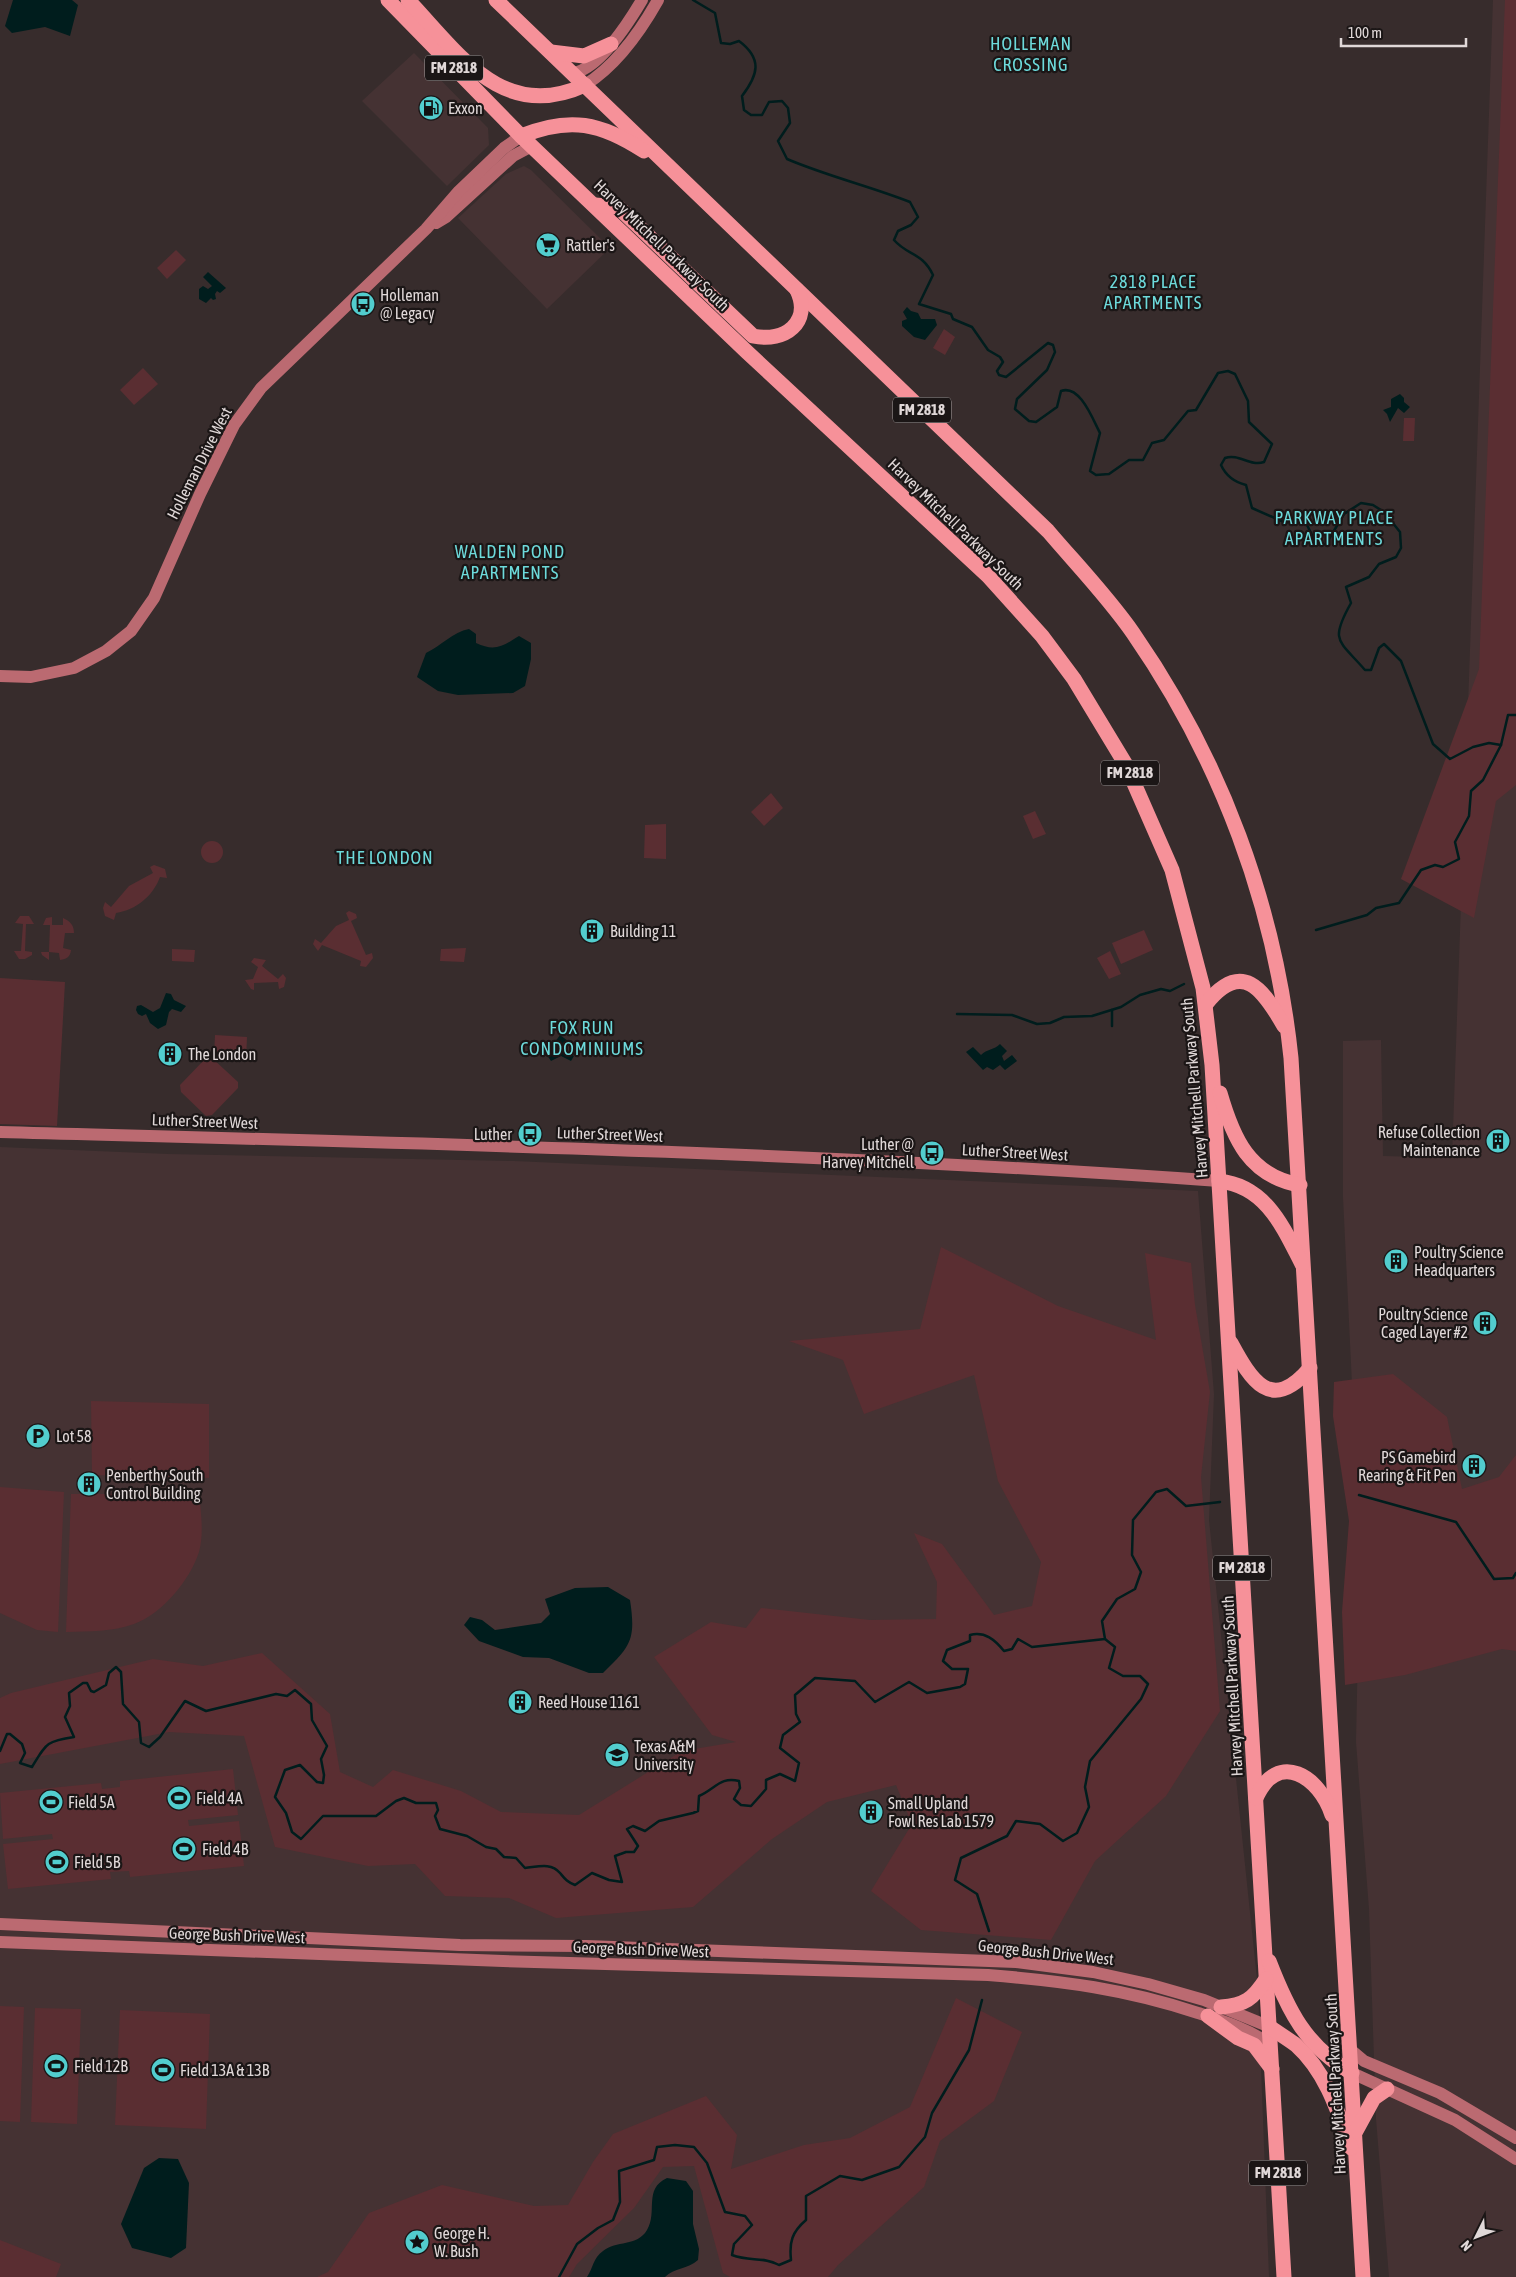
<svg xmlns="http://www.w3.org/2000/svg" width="1516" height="2277" viewBox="0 0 1516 2277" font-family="'Asap Condensed',sans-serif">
  <rect width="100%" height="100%" fill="#372c2c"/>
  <!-- built -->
  <g fill="#453233">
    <path d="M1493 0H1516V2277H1389L1376 2119 1369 1909 1356 1742 1360 1550 1343 1197V1041L1381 1040 1383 1156 1452 1158Z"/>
    <path d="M414 53 488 128 489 145 447 186 362 101Z"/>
    <path d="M524 166 531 170 610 248 547 309 458 218 506 174Z"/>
    <path d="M0 1147 168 1154 514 1161 1198 1191 1214 1394 1209 1520 1258 1989 1269 2277H0Z"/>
  </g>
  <!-- green -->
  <g fill="#5a2e32">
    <path d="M1505 0H1516V785L1496 801 1474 918 1401 879 1479 669Z"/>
    <path d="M176 250 186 260 167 279 157 268Z"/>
    <path d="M944 329 955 337 945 355 933 348Z"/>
    <path d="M143 368 158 384 134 405 120 390Z"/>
    <path d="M1404 418H1415L1414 441H1403Z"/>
    <path d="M771 793 783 808 764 826 751 812Z"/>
    <path d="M1035 811 1046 834 1033 839 1023 816Z"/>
    <path d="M666 824V859L644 858 645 825Z"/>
    <circle cx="212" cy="852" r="11"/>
    <path d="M154 865 165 869 167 878 160 877C153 896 136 910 116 913L114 920 105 916 103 908 105 902 111 907 129 886 153 873 150 867Z"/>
    <path d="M349 911 356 914 357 918 351 921 366 955 372 953 373 958 366 967 360 966 361 961 322 945 318 951 313 944 315 939 321 943 336 926 349 920 346 913Z"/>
    <path d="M20 916H29L34 924H26L25 951 32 952V955L25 959H19L14 951H21L23 924 15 923Z"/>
    <path d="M52 917V925H63V918C70 921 74 925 74 933H65L63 948 71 950C70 957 67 959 60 960L59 953 49 952V960L42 955 41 952H49L50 925H43L46 918Z"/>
    <path d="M1144 930 1153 950 1121 964 1112 943Z"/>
    <path d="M466 948 464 962 440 961 441 949Z"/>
    <path d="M172 949 195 950 194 962 172 961Z"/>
    <path d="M1110 951 1121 974 1109 979 1097 958Z"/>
    <path d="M254 958 266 960 262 966 278 979 283 974 286 978 284 987 279 989 278 982 254 983V990L251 989 245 980 253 979 258 967 251 962Z"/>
    <path d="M0 978 65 982 57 1126 0 1124Z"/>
    <path d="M215 1035 247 1037 246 1060 214 1058Z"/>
    <path d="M212 1058 238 1082V1088L212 1115 206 1116 181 1092 180 1085 205 1059Z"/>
    <path d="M941 1247 1058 1306 1156 1340 1145 1253 1191 1263 1195 1305 1210 1392 1201 1477 1220 1711 1166 1796 1095 1861 1051 1940 921 1930 871 1891 912 1824 896 1785 827 1802 772 1839 693 1907 556 1918 509 1898 445 1896 415 1864 368 1866 275 1847 244 1736 169 1732 0 1764V1698L11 1693 153 1659 203 1666 262 1653 330 1714 340 1772 373 1787 393 1770 461 1791 501 1812 579 1815 682 1751 736 1742 712 1735 654 1657 711 1622 746 1628 761 1608 870 1620 936 1619 937 1582 914 1533 942 1544 994 1615 1032 1606 1041 1562 998 1481 974 1375 864 1414 843 1360 789 1341 920 1329Z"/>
    <path d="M1393 1374 1447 1417 1462 1489 1499 1477 1516 1455V1651L1502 1649 1405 1675 1345 1685 1342 1612 1349 1521 1333 1416 1334 1382Z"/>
    <path d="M91 1401 209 1404V1478L92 1475Z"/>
    <path d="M0 1487 64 1492 58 1632 37 1630 0 1613Z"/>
    <path d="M71 1494H199C201 1512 204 1534 199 1552 190 1580 162 1614 134 1624 113 1632 88 1631 66 1632Z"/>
    <path d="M233 1769 238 1815 188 1820 189 1826 239 1821 244 1866 130 1877 129 1871 110 1872 111 1879 8 1889 3 1844 53 1839 52 1834 3 1839 0 1793 101 1783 102 1789 120 1787V1781Z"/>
    <path d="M956 1998 1022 2032 994 2101 940 2141 924 2187 838 2265 828 2277H730L723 2273 694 2166 663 2167 634 2208 577 2264 569 2277H317L328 2272 369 2213 442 2185 534 2206 568 2205 593 2162 613 2134 706 2096 737 2135 731 2169 804 2145 850 2138 910 2107Z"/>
    <path d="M0 2006 24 2007 20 2122 0 2121Z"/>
    <path d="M35 2008 81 2009 77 2124 31 2122Z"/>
    <path d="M120 2010 210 2014 206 2129 115 2125Z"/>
    <path d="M0 2240 61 2264 56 2277H0Z"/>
  </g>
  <!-- water -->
  <g fill="#001d1d">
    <path d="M13 0H72L78 5 70 36 45 27 12 33 5 26Z"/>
    <path d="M208 272 226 288 220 293 217 291 215 294 216 299 213 300 211 298 206 303 199 299V289L203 286 208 289 212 286 203 277Z"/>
    <path d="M907 307 911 311 918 313 921 319H935L937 325 925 340 914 337 902 326V321L907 319 903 312Z"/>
    <path d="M1400 394 1404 398V402L1410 407 1404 413 1398 408 1390 422 1387 414 1383 410 1391 407V399Z"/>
    <path d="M469 629 476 634V643C495 652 503 646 519 636L531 643V659L525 686 513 693 458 695 438 691 417 677 426 653C441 646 453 632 469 629Z"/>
    <path d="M166 993 171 994 174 1000 186 1006 181 1012 172 1009 169 1012 166 1025 158 1029 150 1023 146 1014 142 1016 138 1014 136 1010 137 1006 141 1005 153 1012 160 1008Z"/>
    <path d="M560 1035 568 1041 565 1050 574 1056 571 1061 561 1056 551 1061 547 1055 558 1050V1044L555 1042Z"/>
    <path d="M1000 1044 1007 1051 1002 1056 1004 1061 1012 1055 1017 1061 1005 1070 1000 1065 993 1070 987 1067 983 1070 966 1052 973 1047 981 1055C987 1049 994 1050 1000 1044Z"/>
    <path d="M608 1587 630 1600C636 1640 631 1646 603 1673H589L549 1658 523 1657 479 1641 464 1625 470 1617 482 1620 495 1630 541 1623 550 1614 545 1599 575 1588Z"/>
    <path d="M159 2158 178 2159 189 2183 186 2248 171 2258 132 2248 121 2224 144 2168Z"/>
    <path d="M667 2178 686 2181 693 2191V2224L699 2249 698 2260C688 2269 674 2268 665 2277H587C593 2268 593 2258 603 2251 616 2240 637 2247 647 2230 658 2212 643 2189 667 2178Z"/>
  </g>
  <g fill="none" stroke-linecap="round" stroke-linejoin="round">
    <!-- stream -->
    <g stroke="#001d1d" stroke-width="2.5">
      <path d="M693 0 715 13 721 43 730 44 739 41C763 59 758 75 742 96L744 110 751 115H762L769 102 782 101 788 108 790 123 778 141 787 159C827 176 869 186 910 202L918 217 911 225 898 231 894 240C908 256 922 252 933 275L919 304 951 314 953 319 972 327 988 350 1000 357 1003 362 997 371 999 375 1006 377 1048 343 1053 345 1055 352 1047 370 1017 399 1015 409 1029 421 1036 422 1057 407 1061 391C1080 384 1093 420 1100 433L1090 471 1096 475 1109 474 1129 460H1143L1152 443 1164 440 1188 411 1196 410 1218 373 1228 371 1235 374 1248 401 1249 422 1272 444 1264 462C1250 467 1239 453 1225 458L1221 465C1226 476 1234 482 1246 485L1252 508 1286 523 1296 517 1305 521 1317 545 1326 544 1344 514 1361 503 1373 505 1384 512 1400 532 1401 548 1396 557 1379 564 1369 577 1346 587 1351 603C1329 642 1339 640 1365 670H1371L1379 648 1384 644 1401 661 1433 744 1450 759 1473 747 1489 743 1501 745 1508 715H1516"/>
      <path d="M1316 930 1367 915 1376 908 1399 903 1421 870 1435 865 1443 867 1459 859 1455 842 1469 816 1471 791 1483 780 1501 745"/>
      <path d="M1112 1010V1026"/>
      <path d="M957 1014 1012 1015 1037 1024 1050 1023 1064 1017 1092 1016 1121 1007 1140 995 1161 989 1170 991 1184 984"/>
      <path d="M1359 1495 1456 1522 1494 1579 1513 1578 1516 1573"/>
      <path d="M0 1751 7 1734H10L22 1744 25 1753 20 1763 32 1767C46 1744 46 1741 74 1737L65 1717 70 1706 69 1693 83 1683H87L91 1691 94 1692 106 1685 109 1673 116 1667 121 1672 123 1704 139 1722 141 1743 149 1747 160 1737 185 1701 206 1711 276 1694 287 1696 295 1690 311 1704 312 1720 327 1746 321 1759 324 1775 323 1783 317 1782 300 1765 285 1770 275 1797 286 1813 292 1832 301 1839 323 1816H376L396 1801 404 1798 416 1803H436L438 1810 435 1816 440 1829 467 1836 486 1847 496 1849 504 1857 516 1858 525 1868C537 1867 551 1862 560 1873 565 1879 567 1882 575 1885L592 1873 609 1880 622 1882 615 1856 626 1852H634L638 1846 627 1829 633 1826 645 1831 659 1821 693 1813 698 1811 699 1796C715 1789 721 1776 739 1781L740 1788 734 1799 741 1805 751 1806 766 1789V1780L780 1774 795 1781 799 1763 780 1748 783 1735 800 1722 796 1714 795 1695 815 1678 855 1681 875 1702 909 1682 927 1693 960 1687 965 1684 968 1669H952L943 1661 947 1650 970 1641V1635C985 1631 995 1640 1004 1651L1012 1649 1018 1639 1032 1647 1105 1639 1102 1621 1117 1599 1135 1589 1141 1572 1132 1555 1133 1520 1156 1492 1167 1489 1186 1506 1220 1502"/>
      <path d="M989 1931 977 1894 955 1880 961 1858 1007 1836 1016 1821 1040 1824 1063 1841 1077 1833 1089 1807 1085 1787 1090 1761 1141 1699 1148 1684 1140 1676H1123L1109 1668 1115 1647 1105 1639"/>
      <path d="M559 2277 577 2244 598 2228 613 2220 620 2202 619 2171 654 2160 657 2147 675 2145 694 2147 707 2163 725 2212 745 2216 752 2225 734 2244 732 2255C750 2262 762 2256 779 2265L791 2260C789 2242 792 2232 806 2220V2196L840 2176 862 2180 899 2167 925 2137 932 2113 969 2050 982 2000"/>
    </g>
    <!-- secondary -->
    <g stroke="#bb6a71" stroke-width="12">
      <path d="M573 73C599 69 629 22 642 0"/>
      <path d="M585 85C617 65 640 32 658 0"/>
      <path d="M436 223 446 217 513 156 532 146"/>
      <path d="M0 676 31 677 74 668 106 651 131 631 154 598 200 494 234 425 261 388 426 229 459 191 504 148 521 136"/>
      <path d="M0 1132C406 1143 813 1152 1219 1181"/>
      <path d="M0 1924 460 1945 586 1946 1016 1962 1093 1972 1148 1984 1204 2000 1270 2027"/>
      <path d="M0 1942 503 1961 988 1975C1063 1981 1126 1989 1198 2013 1223 2021 1249 2029 1271 2045"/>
      <path d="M1351 2050 1364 2061 1440 2093 1516 2138"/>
      <path d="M1352 2073 1455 2120 1516 2159"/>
    </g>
    <!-- highway -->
    <g stroke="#f69199" stroke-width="15">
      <path d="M388 0 521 136 747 352 988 576 1042 636 1074 679 1126 765 1172 870 1203 988 1212 1065 1284 2277"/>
      <path d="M408 0C459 54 503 123 585 85"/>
      <path d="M496 0 1048 531C1077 565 1108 597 1133 633 1221 760 1275 905 1291 1058L1363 2277"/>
      <path d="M551 52 584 56 611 44"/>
      <path d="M521 136C570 116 601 123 644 151"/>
      <path d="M595 205 618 207 753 336C785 343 812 322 797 290"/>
      <path d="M1206 1004C1242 959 1263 989 1284 1026"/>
      <path d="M1220 1093C1233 1138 1249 1176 1300 1185"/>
      <path d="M1219 1181C1266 1186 1283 1227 1302 1264"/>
      <path d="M1231 1343C1251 1380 1271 1414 1310 1368"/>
      <path d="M1256 1798C1278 1749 1320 1777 1332 1815"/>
      <path d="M1269 1961C1288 2010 1305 2046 1352 2073"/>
      <path d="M1221 2007C1245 2005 1253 1999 1266 1979"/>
      <path d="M1208 2016 1238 2038 1254 2045 1272 2069"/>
      <path d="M1270 2027C1278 2033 1288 2039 1296 2045 1326 2072 1338 2111 1351 2148"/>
      <path d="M1356 2131 1374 2098 1387 2089"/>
    </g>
  </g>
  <!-- icons -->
  <defs>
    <symbol id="fuel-disc" viewBox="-11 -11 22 22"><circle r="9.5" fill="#52cdce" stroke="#1b1616"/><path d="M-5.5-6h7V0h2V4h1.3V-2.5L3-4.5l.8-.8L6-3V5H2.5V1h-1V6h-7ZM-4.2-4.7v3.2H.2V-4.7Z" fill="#111"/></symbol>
    <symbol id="supermarket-disc" viewBox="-11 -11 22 22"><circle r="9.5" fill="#52cdce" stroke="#1b1616"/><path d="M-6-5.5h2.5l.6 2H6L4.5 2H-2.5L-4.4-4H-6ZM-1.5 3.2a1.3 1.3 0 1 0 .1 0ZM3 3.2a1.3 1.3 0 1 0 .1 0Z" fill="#111"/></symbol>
    <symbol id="bus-disc" viewBox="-11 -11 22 22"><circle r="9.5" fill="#52cdce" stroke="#1b1616"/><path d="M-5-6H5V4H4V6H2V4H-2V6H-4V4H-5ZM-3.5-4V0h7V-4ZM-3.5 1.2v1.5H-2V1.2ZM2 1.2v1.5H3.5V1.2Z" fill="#111"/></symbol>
    <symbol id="building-disc" viewBox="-11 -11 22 22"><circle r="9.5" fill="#52cdce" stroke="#1b1616"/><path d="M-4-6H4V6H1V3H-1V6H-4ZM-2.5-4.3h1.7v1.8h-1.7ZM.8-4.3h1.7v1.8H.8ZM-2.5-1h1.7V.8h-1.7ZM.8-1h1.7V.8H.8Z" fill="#111"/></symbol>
    <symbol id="parking-disc" viewBox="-11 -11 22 22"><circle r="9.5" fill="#52cdce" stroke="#1b1616"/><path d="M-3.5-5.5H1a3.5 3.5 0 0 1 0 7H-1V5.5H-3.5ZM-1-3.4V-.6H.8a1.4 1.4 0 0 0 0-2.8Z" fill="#111"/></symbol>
    <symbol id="university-disc" viewBox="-11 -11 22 22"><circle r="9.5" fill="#52cdce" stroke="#1b1616"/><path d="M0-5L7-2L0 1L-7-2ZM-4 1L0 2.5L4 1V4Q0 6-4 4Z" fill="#111"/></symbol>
    <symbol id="stadium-disc" viewBox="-11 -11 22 22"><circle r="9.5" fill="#52cdce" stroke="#1b1616"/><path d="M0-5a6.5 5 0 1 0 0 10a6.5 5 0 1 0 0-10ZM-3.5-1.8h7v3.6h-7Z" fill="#111"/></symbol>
    <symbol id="sight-disc" viewBox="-11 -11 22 22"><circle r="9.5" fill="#52cdce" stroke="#1b1616"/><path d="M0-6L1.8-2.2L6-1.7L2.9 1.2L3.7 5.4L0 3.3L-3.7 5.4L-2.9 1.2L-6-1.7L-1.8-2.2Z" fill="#111"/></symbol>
  </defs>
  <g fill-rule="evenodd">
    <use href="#fuel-disc" x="417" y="94" width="28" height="28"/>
    <use href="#supermarket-disc" x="534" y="231" width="28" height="28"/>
    <use href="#bus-disc" x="349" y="290" width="28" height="28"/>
    <use href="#building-disc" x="578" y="917" width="28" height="28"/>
    <use href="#building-disc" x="156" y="1040" width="28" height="28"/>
    <use href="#bus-disc" x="516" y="1120" width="28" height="28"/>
    <use href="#building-disc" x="1484" y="1127" width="28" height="28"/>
    <use href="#bus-disc" x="918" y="1139" width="28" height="28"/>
    <use href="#building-disc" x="1382" y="1247" width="28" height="28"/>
    <use href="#building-disc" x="1471" y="1309" width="28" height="28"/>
    <use href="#parking-disc" x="24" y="1422" width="28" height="28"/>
    <use href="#building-disc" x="1460" y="1452" width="28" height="28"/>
    <use href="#building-disc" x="75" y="1470" width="28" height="28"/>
    <use href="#building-disc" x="506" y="1688" width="28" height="28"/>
    <use href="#university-disc" x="603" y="1741" width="28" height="28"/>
    <use href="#stadium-disc" x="165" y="1784" width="28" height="28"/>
    <use href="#stadium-disc" x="37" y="1788" width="28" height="28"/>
    <use href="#building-disc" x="857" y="1798" width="28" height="28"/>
    <use href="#stadium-disc" x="170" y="1835" width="28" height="28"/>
    <use href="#stadium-disc" x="43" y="1848" width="28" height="28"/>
    <use href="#stadium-disc" x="42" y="2052" width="28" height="28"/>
    <use href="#stadium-disc" x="149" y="2056" width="28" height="28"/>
    <use href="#sight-disc" x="403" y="2228" width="28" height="28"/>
  </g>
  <g text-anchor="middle" stroke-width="4.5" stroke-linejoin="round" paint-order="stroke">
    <!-- shield labels -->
    <g fill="#1b1616" stroke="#a59e9e" stroke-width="1">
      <rect x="425" y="55.5" width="58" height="25" rx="4"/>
      <rect x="893" y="397.5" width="58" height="25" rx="4"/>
      <rect x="1101" y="760.5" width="58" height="25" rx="4"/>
      <rect x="1213" y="1555.5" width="58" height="25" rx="4"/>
      <rect x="1249" y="2160.5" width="58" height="25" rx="4"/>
    </g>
    <g font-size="15" font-weight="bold" fill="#e0d8d8">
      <text x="454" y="73">FM 2818</text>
      <text x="922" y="415">FM 2818</text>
      <text x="1130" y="778">FM 2818</text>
      <text x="1242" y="1573">FM 2818</text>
      <text x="1278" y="2178">FM 2818</text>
    </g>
    <!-- poi labels -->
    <g font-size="16" fill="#e0d8d8" stroke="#1b1616" text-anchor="start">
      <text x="448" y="114">Exxon</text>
      <text x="566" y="251">Rattler's</text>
      <text x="380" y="301">Holleman<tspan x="380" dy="18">@ Legacy</tspan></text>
      <text x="610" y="937">Building 11</text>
      <text x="188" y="1060">The London</text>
      <text x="1480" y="1138" text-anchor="end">Refuse Collection<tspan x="1480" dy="18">Maintenance</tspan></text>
      <text x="512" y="1140" text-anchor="end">Luther</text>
      <text x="914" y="1150" text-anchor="end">Luther @<tspan x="914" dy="18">Harvey Mitchell</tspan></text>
      <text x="1414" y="1258">Poultry Science<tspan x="1414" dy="18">Headquarters</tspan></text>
      <text x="1468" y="1320" text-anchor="end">Poultry Science<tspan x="1468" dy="18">Caged Layer #2</tspan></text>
      <text x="56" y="1442">Lot 58</text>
      <text x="1456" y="1463" text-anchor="end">PS Gamebird<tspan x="1456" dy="18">Rearing &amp; Fit Pen</tspan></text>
      <text x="106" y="1481">Penberthy South<tspan x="106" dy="18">Control Building</tspan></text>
      <text x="538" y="1708">Reed House 1161</text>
      <text x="634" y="1752">Texas A&amp;M<tspan x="634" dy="18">University</tspan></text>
      <text x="196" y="1804">Field 4A</text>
      <text x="68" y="1808">Field 5A</text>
      <text x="888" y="1809">Small Upland<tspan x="888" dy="18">Fowl Res Lab 1579</tspan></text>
      <text x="202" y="1855">Field 4B</text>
      <text x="74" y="1868">Field 5B</text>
      <text x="74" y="2072">Field 12B</text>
      <text x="180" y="2076">Field 13A &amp; 13B</text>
      <text x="434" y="2239">George H.<tspan x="434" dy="18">W. Bush</tspan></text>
    </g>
    <!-- street labels -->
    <g font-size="16" fill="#e0d8d8" stroke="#1b1616">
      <text transform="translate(662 245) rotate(44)" y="6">Harvey Mitchell Parkway South</text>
      <text transform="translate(199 463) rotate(-63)" y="6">Holleman Drive West</text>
      <text transform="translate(956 524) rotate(44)" y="6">Harvey Mitchell Parkway South</text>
      <text transform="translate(1194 1088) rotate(-95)" y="6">Harvey Mitchell Parkway South</text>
      <text transform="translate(205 1121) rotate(2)" y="6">Luther Street West</text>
      <text transform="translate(610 1134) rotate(2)" y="6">Luther Street West</text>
      <text transform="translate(1015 1152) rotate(3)" y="6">Luther Street West</text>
      <text transform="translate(1232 1686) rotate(-93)" y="6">Harvey Mitchell Parkway South</text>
      <text transform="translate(237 1935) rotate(2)" y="6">George Bush Drive West</text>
      <text transform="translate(641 1949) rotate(2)" y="6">George Bush Drive West</text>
      <text transform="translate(1046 1952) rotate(6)" y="6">George Bush Drive West</text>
      <text transform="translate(1335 2084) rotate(-93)" y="6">Harvey Mitchell Parkway South</text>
    </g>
    <!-- neighbourhood labels -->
    <g font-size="18" letter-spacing="1" fill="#6ddadb" stroke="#1b1616">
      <text x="1031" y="50">HOLLEMAN<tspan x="1031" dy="21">CROSSING</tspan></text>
      <text x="1153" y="288">2818 PLACE<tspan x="1153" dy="21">APARTMENTS</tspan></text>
      <text x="1334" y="524">PARKWAY PLACE<tspan x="1334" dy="21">APARTMENTS</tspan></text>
      <text x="510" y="558">WALDEN POND<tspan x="510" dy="21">APARTMENTS</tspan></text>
      <text x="385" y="864">THE LONDON</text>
      <text x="582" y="1034">FOX RUN<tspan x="582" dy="21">CONDOMINIUMS</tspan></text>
    </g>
  </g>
  <!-- north arrow -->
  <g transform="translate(1476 2237) rotate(228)" stroke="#1b1616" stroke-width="4" paint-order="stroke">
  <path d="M0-4L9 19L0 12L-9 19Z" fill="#e0d8d8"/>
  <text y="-8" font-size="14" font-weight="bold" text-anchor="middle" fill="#e0d8d8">N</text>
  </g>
  <!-- scale -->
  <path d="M1341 38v8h125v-8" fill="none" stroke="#e0d8d8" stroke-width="2.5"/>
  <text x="1348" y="38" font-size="15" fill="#e0d8d8" stroke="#1b1616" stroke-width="4" paint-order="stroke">100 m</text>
</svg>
